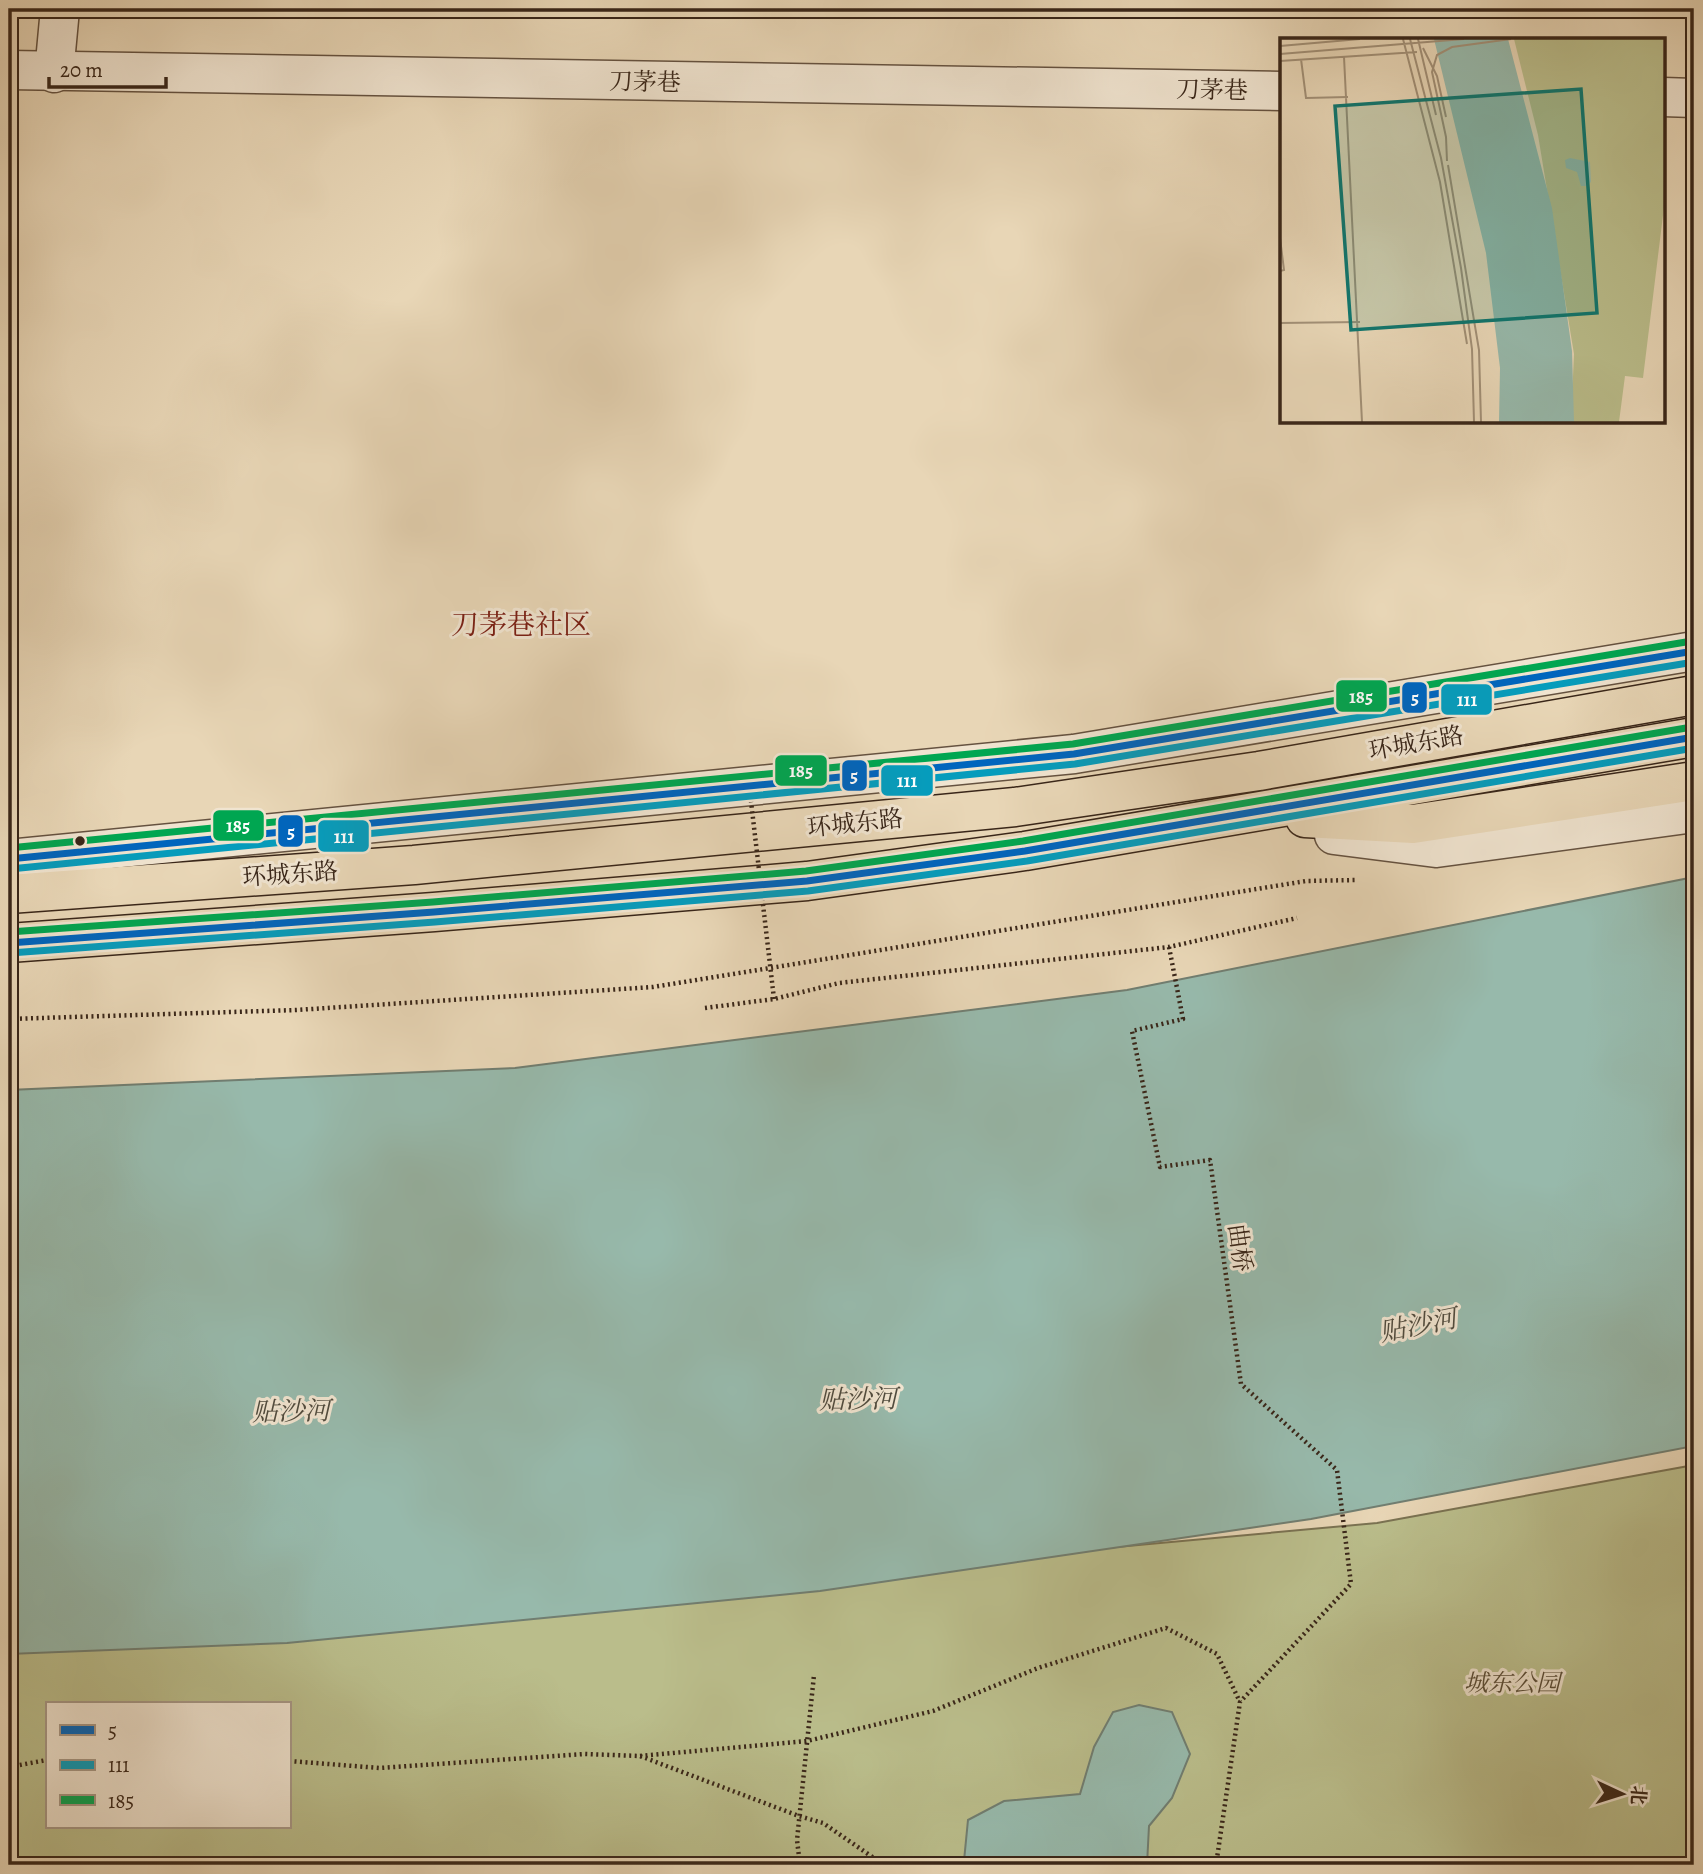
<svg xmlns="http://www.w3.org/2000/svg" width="1703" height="1874" viewBox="0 0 1703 1874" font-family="Alegreya,'Noto Serif SC',serif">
  <rect width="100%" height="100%" fill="#e8d6b6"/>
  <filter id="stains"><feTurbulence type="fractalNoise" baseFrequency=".00286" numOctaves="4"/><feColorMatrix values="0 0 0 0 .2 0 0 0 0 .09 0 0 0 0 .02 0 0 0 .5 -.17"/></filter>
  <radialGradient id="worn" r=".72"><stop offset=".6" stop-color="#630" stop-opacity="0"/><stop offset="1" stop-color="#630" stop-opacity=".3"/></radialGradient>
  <!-- green -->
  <path fill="#babd8b" stroke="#7a7252" stroke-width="2" fill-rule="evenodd" d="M1694 1465V1865H9V1649L1377 1523ZM47 1704H289V1827H47Z"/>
  <!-- water -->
  <g fill="#97b9ab" stroke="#717e71" stroke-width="2">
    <path d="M1694 877V1446L1311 1519 820 1591 287 1643 9 1654V1090L515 1068 1127 990Z"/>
    <path d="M1139 1705 1172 1712 1190 1754 1172 1798 1149 1826 1147 1865H968L964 1861 968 1820 1004 1801 1080 1794 1094 1747 1113 1712Z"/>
  </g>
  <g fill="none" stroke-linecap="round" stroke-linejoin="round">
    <defs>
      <g id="minor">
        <path d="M9 70 1281 91"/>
        <path d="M54 73 60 9"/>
        <path d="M1663 97 1694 98"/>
        <path d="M1334 835 1436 848 1694 813"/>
        <path d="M9 859 1074 754 1694 651"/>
      </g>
      <g id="major">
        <path d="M1305 818 1413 824 1694 781"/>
        <path d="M9 894 414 865 1015 807 1259 771 1694 695"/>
        <path d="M9 943 434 912 807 881 1025 851 1694 737"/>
      </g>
    </defs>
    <!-- minor casing -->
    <use href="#minor" stroke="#655240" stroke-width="41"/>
    <!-- major casing -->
    <use href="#major" stroke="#392619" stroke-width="41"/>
    <!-- path -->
    <g stroke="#392619" stroke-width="4.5" stroke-dasharray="2 3.5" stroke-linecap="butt">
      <path d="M1169 947 1183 1019 1132 1031 1160 1167 1210 1160 1241 1384 1337 1470 1351 1584 1240 1702 1216 1865"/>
      <path d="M705 1008 774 999 839 983 1169 947 1297 918"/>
      <path d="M9 1019 296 1010 653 987 1306 881 1356 880"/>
      <path d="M640 1756 807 1741 933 1711 1038 1668 1166 1628 1217 1654 1240 1702"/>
      <path d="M289 1761 380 1768 585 1754 640 1756 799 1816 823 1823 884 1865"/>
      <path d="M9 1767 47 1760"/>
      <path d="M800 1865 797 1840 814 1675"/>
    </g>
    <!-- minor -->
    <use href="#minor" stroke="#f0e4d0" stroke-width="38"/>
    <!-- major -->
    <use href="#major" stroke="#e8d6b6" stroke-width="38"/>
    <!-- path-bridge -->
    <path stroke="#392619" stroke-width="4.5" stroke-dasharray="2 3.5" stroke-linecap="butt" d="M749 784 774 999"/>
    <defs>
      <g id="bus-1">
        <path d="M9 859 1074 754 1694 651"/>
        <path d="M9 943 434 912 807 881 1025 851 1694 737"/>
      </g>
      <g id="bus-2">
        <path d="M10 869 1075 764 1694 662"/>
        <path d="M10 953 435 922 808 891 1027 861 1694 748"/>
      </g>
      <g id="bus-3">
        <path d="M9 848 1073 744 1692 641"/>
        <path d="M9 932 433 902 806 871 1023 841 1692 727"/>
      </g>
    </defs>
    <!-- bus-1 casing -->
    <use href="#bus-1" stroke="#f0e4d0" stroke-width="12"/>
    <!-- bus-2 casing -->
    <use href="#bus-2" stroke="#f0e4d0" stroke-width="12"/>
    <!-- bus-3 casing -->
    <use href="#bus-3" stroke="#f0e4d0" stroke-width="12"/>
    <!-- bus-1 -->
    <use href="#bus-1" stroke="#0065bd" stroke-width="7"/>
    <!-- bus-2 -->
    <use href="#bus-2" stroke="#069cbc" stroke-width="7"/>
    <!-- bus-3 -->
    <use href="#bus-3" stroke="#00a651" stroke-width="7"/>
  </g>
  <!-- markers -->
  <circle fill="#392619" stroke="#f0e4d0" stroke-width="2.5" cx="80" cy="841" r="6"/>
  <g text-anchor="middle" stroke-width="6" stroke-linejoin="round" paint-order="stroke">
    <!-- street labels -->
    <g font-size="24" fill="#392619" stroke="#f0e4d0">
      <text transform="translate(645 82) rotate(1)" y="8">刀茅巷</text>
      <text transform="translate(1212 90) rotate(1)" y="8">刀茅巷</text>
      <text transform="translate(1416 743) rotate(-10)" y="8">环城东路</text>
      <text transform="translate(855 823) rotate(-6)" y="8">环城东路</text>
      <text transform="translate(290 874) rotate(-4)" y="8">环城东路</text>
      <text transform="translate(1240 1248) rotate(82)" y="8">曲桥</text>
    </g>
    <!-- park labels -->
    <g font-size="24" font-style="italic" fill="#594c36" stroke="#f0e4d0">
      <text x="1512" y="1691">城东公园</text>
    </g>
    <!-- water labels -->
    <g font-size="26" font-style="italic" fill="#504b3e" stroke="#f0e4d0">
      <text transform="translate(1418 1325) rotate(-11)" y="9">贴沙河</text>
      <text transform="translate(858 1399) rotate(-1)" y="9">贴沙河</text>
      <text transform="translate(291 1411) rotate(-1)" y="9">贴沙河</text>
    </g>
    <!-- quarter labels -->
    <g font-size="28" fill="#7a1f14" stroke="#f0e4d0">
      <text x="521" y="634">刀茅巷社区</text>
    </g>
  </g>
  <!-- overview -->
  <g transform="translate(1280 38)">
    <rect width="385" height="385" fill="#e8d6b6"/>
    <path d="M234 1H383L385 161 363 340 345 338 339 384H291L294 316 258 97Z" fill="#babd8b"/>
    <path d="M154 1H228L272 170 292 313 294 384H219L220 330 206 215ZM290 120 310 124 311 144 306 148H301L297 134 286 130 285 122Z" fill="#97b9ab"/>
    <path fill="none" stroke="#a29077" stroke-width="2" d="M123 1 160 144 187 306M130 1 161 120 181 230 192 311 194 384M138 1 156 77M0 8 80 1M143 10 157 38 166 79M0 16 184 1M64 19 82 384M21 21 26 60 68 59M0 23 137 14M167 123 166 99 152 34 157 17 172 9 231 1M168 127 199 312 201 384M0 200 4 232 0 233M0 285 80 284"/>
    <path fill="#0f766e" fill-opacity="0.15" stroke="#0f766e" stroke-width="3.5" d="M301 51 317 275 71 292 55 68Z"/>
    <rect width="385" height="385" fill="none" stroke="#392619" stroke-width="3.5"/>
  </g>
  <g stroke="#f0e4d0" stroke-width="2.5">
    <rect x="1335" y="679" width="53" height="34" rx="7" fill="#00a651"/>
    <rect x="1401" y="681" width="27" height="33" rx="7" fill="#0065bd"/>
    <rect x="1440" y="683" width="53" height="33" rx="7" fill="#069cbc"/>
    <rect x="774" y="754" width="54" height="33" rx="7" fill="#00a651"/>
    <rect x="841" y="759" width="27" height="33" rx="7" fill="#0065bd"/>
    <rect x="880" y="764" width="54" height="33" rx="7" fill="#069cbc"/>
    <rect x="212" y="809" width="53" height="33" rx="7" fill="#00a651"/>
    <rect x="277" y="814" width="27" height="34" rx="7" fill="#0065bd"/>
    <rect x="317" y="819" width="53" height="34" rx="7" fill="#069cbc"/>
  </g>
  <g font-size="19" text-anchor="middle" font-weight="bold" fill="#fff">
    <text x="1361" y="703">185</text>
    <text x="1415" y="704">5</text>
    <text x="1467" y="706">111</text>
    <text x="801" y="777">185</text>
    <text x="854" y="782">5</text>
    <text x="907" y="787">111</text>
    <text x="238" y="832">185</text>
    <text x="291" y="838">5</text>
    <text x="344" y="843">111</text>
  </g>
  <!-- margin -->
  <rect width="1703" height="1874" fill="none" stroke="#e8d6b6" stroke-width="35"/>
  <rect x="10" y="10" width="1682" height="1853" fill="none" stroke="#392619" stroke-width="3.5"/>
  <rect x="18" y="18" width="1668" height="1839" fill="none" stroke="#392619" stroke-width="2"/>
  <!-- legend -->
  <rect x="46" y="1702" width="245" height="126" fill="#f0e4d0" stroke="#a79887" stroke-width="2"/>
  <rect x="60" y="1725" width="35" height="10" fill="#0065bd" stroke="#a79887" stroke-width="2"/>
  <text x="108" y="1738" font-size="21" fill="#392619">5</text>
  <rect x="60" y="1760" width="35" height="10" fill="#069cbc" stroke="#a79887" stroke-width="2"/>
  <text x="108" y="1772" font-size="21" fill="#392619">111</text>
  <rect x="60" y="1795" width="35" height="10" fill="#00a651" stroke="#a79887" stroke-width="2"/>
  <text x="108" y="1808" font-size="21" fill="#392619">185</text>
  <!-- north arrow -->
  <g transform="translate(1622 1794) rotate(94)" stroke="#f0e4d0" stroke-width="5" paint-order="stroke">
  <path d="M0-5L12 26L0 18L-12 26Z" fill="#392619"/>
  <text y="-10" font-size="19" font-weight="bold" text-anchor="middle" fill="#392619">北</text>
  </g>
  <!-- scale -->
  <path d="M49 77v10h117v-10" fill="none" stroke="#392619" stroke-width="3.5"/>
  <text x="60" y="77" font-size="21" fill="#392619" stroke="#f0e4d0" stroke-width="5" paint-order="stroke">20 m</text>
  <rect width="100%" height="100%" filter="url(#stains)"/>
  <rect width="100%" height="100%" fill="url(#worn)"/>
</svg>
